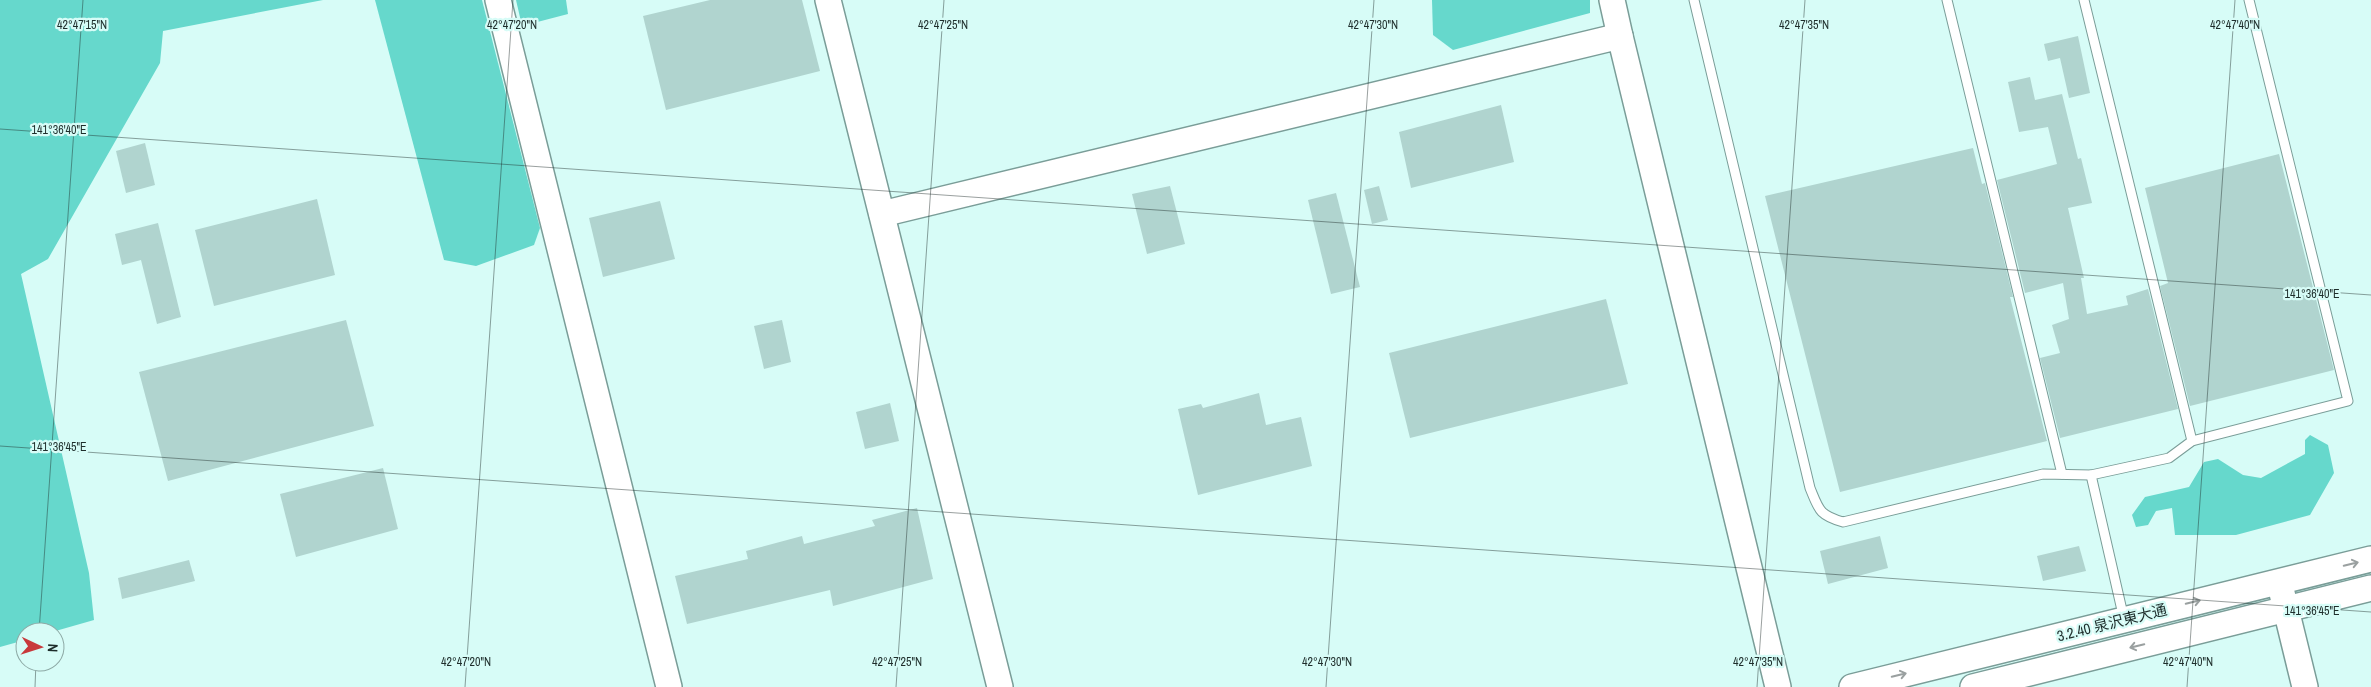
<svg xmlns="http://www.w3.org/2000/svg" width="2371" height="687" viewBox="0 0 2371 687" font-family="'Archivo Narrow','Noto Sans JP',sans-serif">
  <rect width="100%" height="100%" fill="#d7fcf7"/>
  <!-- forest -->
  <g fill="#66d8cc">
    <path d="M0 0H323L163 31 160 63 48 259 21 274 89 573 94 620 52 632H25V640L0 647Z"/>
    <path d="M375 0H482L540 228 534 245 476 266 444 260Z"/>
    <path d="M516 0H566L568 14 522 26Z"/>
    <path d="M1432 0H1590V13L1453 50 1433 35Z"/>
    <path d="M2310 435 2328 445 2334 473 2310 515 2236 535H2175L2172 508 2156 511 2148 525 2136 527 2132 515 2145 497 2189 487 2204 462 2218 459 2243 475 2261 478 2305 454V440Z"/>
  </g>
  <!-- building -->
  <g fill="#b0d4cf">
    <path d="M710 0H802L820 71 666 110 643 16Z"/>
    <path d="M2078 36 2090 93 2069 98 2060 58 2048 61 2044 44Z"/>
    <path d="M2030 77 2035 100 2062 94 2078 159 2081 158 2092 203 2068 208 2084 278H2081L2087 314 2128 305 2126 296 2148 289 2178 409 2060 438 2040 358 2060 353 2052 325 2069 319 2063 283 2025 293 1997 180 2057 164 2048 127 2019 132 2008 82Z"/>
    <path d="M1501 105 1514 162 1411 188 1399 132Z"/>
    <path d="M145 143 155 185 126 193 116 151Z"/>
    <path d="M1973 148 1982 184 1985 183 2013 297H2010L2047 441 1840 492 1765 196Z"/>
    <path d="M2279 154 2334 370 2190 406 2160 286 2168 283 2145 188Z"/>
    <path d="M1170 186 1185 244 1147 254 1132 194Z"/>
    <path d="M1379 186 1388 220 1372 224 1364 190Z"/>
    <path d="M1336 193 1360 287 1331 294 1308 200Z"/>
    <path d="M317 199 335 275 214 306 195 230Z"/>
    <path d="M660 201 675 259 603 277 589 218Z"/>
    <path d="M158 223 181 317 157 324 141 260 122 265 115 234Z"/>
    <path d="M1606 299 1628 384 1410 438 1389 353Z"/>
    <path d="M346 320 374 426 168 481 139 372Z"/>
    <path d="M782 320 791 362 764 369 754 326Z"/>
    <path d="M1259 393 1266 425 1301 417 1312 466 1198 495 1178 409 1201 404 1203 408Z"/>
    <path d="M890 403 899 441 865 449 856 412Z"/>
    <path d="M383 468 398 529 296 557 280 494Z"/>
    <path d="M917 508 933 579 833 606 830 590 687 624 675 576 748 559 746 551 802 536 804 544 875 526 872 520Z"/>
    <path d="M1880 536 1888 568 1828 584 1820 551Z"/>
    <path d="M2079 546 2086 571 2043 581 2037 556Z"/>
    <path d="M189 560 195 581 122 599 118 578Z"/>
  </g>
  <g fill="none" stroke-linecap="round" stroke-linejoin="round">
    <defs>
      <g id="lane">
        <path d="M1694 0 1810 488C1819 510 1819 515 1843 522L2043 474 2091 475 2169 458 2192 441 2348 401 2249 0"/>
        <path d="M1947 0 2062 474"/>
        <path d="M2084 0 2192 441"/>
        <path d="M2091 475 2124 619"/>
      </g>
      <g id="secondary">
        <path d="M498 0 669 687"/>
        <path d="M828 0 1000 687"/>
        <path d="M1612 0 1620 36"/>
        <path d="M882 214 1620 36 1778 687"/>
        <path d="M2282 593 2305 687"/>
        <path d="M1852 687 2371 559"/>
        <path d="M1973 687 2371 588"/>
      </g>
    </defs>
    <!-- lane casing -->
    <use href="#lane" stroke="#7a9d98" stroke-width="11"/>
    <!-- secondary casing -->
    <use href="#secondary" stroke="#7a9d98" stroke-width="28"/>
    <!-- lane -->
    <use href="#lane" stroke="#fff" stroke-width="9"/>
    <!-- secondary -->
    <use href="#secondary" stroke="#fff" stroke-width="25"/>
  </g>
  <!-- one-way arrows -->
  <defs><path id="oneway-shaft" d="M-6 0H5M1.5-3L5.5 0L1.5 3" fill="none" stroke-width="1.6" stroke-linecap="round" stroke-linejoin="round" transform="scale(1.25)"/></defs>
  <g stroke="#9aa0a0">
    <use href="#oneway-shaft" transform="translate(2351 564) rotate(-14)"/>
    <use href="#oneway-shaft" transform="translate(2193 602) rotate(-14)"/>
    <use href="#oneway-shaft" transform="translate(2137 646) rotate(166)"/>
    <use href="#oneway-shaft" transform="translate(1899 675) rotate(-14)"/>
  </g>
  <!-- ticks -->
  <path fill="none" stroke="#1e2d2b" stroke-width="1" stroke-opacity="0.45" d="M0 129 2371 295M0 446 2371 612M39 632 83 0M35 687 36 662M465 687 513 0M896 687 944 0M1326 687 1374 0M1757 687 1805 0M2187 687 2235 0"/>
  <g text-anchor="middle" stroke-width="4.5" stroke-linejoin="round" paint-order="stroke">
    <!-- street labels -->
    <g font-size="15" fill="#1e2d2b" stroke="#d7fcf7">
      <text transform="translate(2112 623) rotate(-14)" y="5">3.2.40 泉沢東大通</text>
    </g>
  </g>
  <g font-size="12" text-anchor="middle" fill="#1e2d2b" stroke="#d7fcf7" stroke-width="4.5" stroke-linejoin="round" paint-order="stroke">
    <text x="82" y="29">42°47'15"N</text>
    <text x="512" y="29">42°47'20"N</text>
    <text x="943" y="29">42°47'25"N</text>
    <text x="1373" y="29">42°47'30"N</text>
    <text x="1804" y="29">42°47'35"N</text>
    <text x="2235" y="29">42°47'40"N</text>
    <text x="59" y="134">141°36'40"E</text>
    <text x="2312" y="298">141°36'40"E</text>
    <text x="59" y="451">141°36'45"E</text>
    <text x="2312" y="615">141°36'45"E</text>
    <text x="466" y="666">42°47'20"N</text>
    <text x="897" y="666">42°47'25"N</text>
    <text x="1327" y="666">42°47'30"N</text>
    <text x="1758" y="666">42°47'35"N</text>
    <text x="2188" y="666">42°47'40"N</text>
  </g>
  <!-- north arrow -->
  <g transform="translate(40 647) rotate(94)"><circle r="24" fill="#d7fcf7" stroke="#8da9a5"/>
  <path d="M0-4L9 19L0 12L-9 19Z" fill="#c8393c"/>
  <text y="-8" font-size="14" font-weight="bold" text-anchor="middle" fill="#1e2d2b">N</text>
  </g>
</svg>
